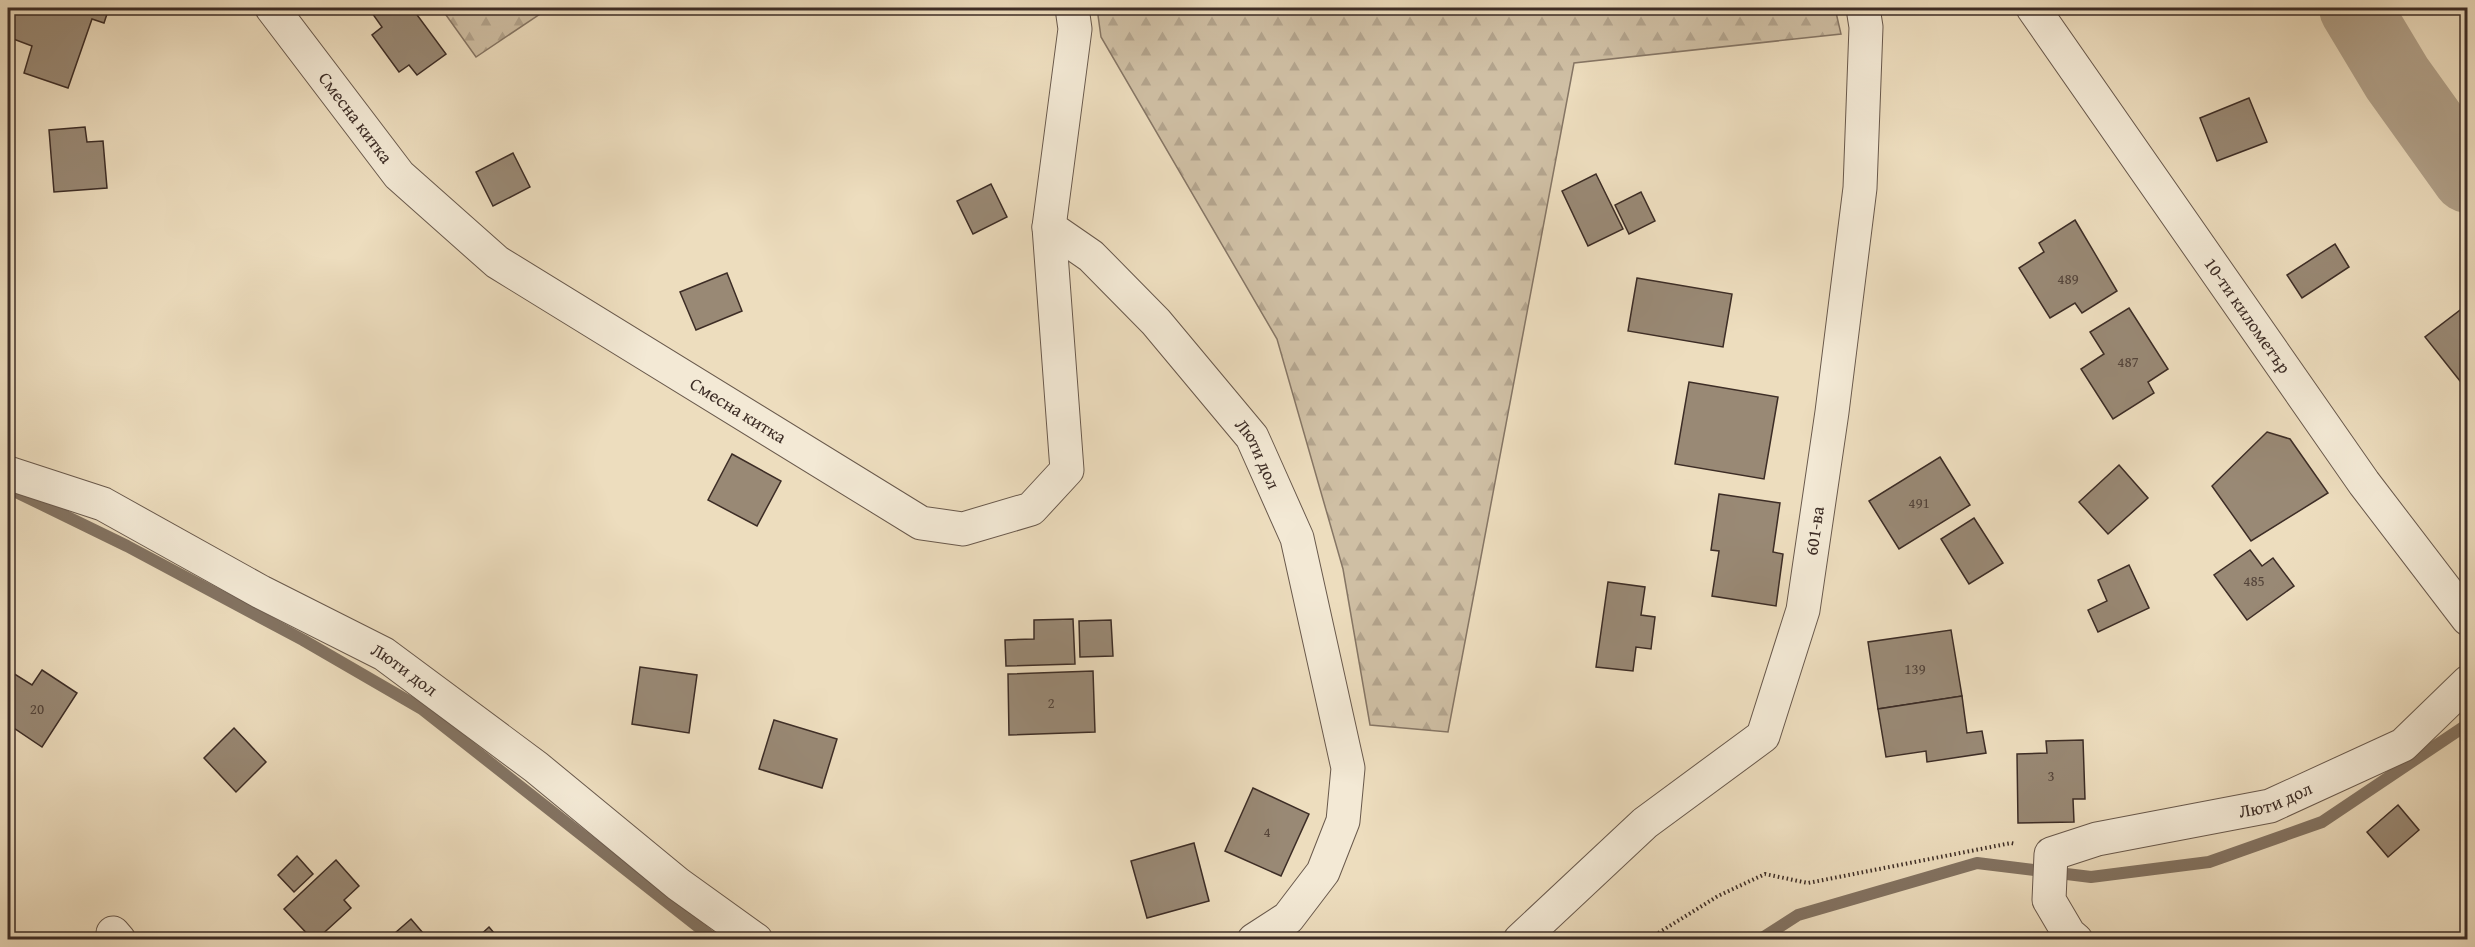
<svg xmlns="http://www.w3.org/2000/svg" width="2475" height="947" viewBox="0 0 2475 947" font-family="'Gentium Book Plus',serif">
  <defs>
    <pattern id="forest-firs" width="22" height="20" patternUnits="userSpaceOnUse" patternTransform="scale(1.5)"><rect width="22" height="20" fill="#cfbfa4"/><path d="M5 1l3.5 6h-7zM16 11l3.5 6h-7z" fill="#b3a48d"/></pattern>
  </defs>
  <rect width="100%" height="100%" fill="#edddbe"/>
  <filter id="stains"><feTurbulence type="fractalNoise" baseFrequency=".00333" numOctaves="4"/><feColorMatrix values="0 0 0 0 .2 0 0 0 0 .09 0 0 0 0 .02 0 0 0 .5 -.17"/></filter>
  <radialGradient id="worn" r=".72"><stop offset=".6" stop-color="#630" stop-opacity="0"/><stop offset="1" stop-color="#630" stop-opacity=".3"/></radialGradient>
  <!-- forest -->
  <g fill="url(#forest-firs)" stroke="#867665" stroke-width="1.5">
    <path d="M441 8H549L476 57Z"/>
    <path d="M1097 8H1835L1841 34 1574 63 1448 732 1370 725 1343 569 1277 339 1101 37Z"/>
  </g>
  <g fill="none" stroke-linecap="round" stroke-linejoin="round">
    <!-- stream -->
    <g stroke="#837362" stroke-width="12">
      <path d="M8 488 127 546 303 640 422 709 715 940"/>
      <path d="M1759 940 1798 915 1977 863 2091 877 2209 862 2322 822 2468 724"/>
    </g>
    <!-- river -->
    <path stroke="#b1a18a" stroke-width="72" d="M2355 8 2397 78 2468 177"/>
  </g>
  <!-- building -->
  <g fill="#998975" stroke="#3d2d26" stroke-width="1.5">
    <path d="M8 8H109L104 23 92 19 68 88 24 73 32 46 8 37Z"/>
    <path d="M379 8H412L446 54 417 75 409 65 399 72 372 35 382 27 372 13Z"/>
    <path d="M2249 98 2267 142 2217 161 2200 118Z"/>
    <path d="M85 127 87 142 103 141 107 188 54 192 49 130Z"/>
    <path d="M513 153 530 187 493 206 476 172Z"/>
    <path d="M1596 174 1623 229 1588 246 1562 191Z"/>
    <path d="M991 184 1007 217 973 234 957 201Z"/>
    <path d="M1641 192 1655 221 1629 234 1615 205Z"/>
    <path d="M2075 220 2117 291 2082 313 2075 303 2050 318 2019 268 2044 252 2039 243Z"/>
    <path d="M2335 244 2349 267 2302 298 2287 275Z"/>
    <path d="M727 273 742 311 696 330 680 292Z"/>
    <path d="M1637 278 1732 294 1723 347 1628 331Z"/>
    <path d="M2468 304V391L2425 337Z"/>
    <path d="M2129 308 2168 369 2148 382 2154 393 2113 419 2081 369 2104 354 2090 332Z"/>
    <path d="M1689 382 1778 397 1764 479 1675 464Z"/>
    <path d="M2267 432 2290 439 2328 493 2251 541 2212 486Z"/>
    <path d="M732 454 781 481 757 526 708 500Z"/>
    <path d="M1940 457 1970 505 1899 549 1869 501Z"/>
    <path d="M2119 465 2148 498 2108 534 2079 502Z"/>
    <path d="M1719 494 1780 503 1773 552 1783 554 1776 606 1712 596 1719 551 1711 550Z"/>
    <path d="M1974 518 2003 563 1969 584 1941 539Z"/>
    <path d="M2250 550 2262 566 2273 558 2294 586 2247 620 2214 575Z"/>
    <path d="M2129 565 2149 608 2098 632 2088 610 2107 601 2098 580Z"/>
    <path d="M1608 582 1645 587 1641 615 1655 617 1651 649 1636 647 1633 671 1596 667Z"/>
    <path d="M1073 619 1075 664 1006 666 1005 640 1034 639V620Z"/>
    <path d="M1111 620 1113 656 1080 657 1079 621Z"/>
    <path d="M1951 630 1962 696 1878 709 1868 642Z"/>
    <path d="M640 667 697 675 689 733 632 724Z"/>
    <path d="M42 670 77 693 42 747 8 724V681L13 673 32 685Z"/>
    <path d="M1093 671 1095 732 1009 735 1008 674Z"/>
    <path d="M1962 696 1967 733 1982 731 1986 753 1927 762 1926 751 1886 757 1878 709Z"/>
    <path d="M774 720 837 739 822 788 759 769Z"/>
    <path d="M234 728 266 762 236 792 204 758Z"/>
    <path d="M2083 740 2085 799H2073L2074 822 2018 823 2017 754 2047 753 2046 741Z"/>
    <path d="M1253 788 1309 814 1281 876 1225 851Z"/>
    <path d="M2398 805 2419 830 2388 857 2367 832Z"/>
    <path d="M1194 843 1209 901 1147 918 1131 861Z"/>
    <path d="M297 856 313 874 294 892 278 875Z"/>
    <path d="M336 860 359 886 344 900 351 908 316 940H313L284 909Z"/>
    <path d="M411 919 429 940H387Z"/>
    <path d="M489 927 500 940H475Z"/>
    <path d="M10 928 21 940H8Z"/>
    <path d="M1002 938V940H956Z"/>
  </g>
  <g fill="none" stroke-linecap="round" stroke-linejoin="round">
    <defs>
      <g id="minor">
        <path id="s1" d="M272 8 399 175 497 262 921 523 963 529 1031 509 1067 470 1049 227"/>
        <path id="s2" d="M1072 8 1075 29 1049 227 1091 256 1156 322 1252 437 1297 538 1348 768 1343 821 1323 872 1288 918 1254 940"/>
        <path id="s3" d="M2033 8 2364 483 2468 619"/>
        <path id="s4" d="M8 473 103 504 261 592 384 654 536 767 678 884 756 940"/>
        <path d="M113 933 119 940"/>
        <path id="s5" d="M1520 940 1645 823 1763 736 1803 610 1832 412 1860 188 1866 27 1863 8"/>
        <path id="s6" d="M2076 940 2069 934 2049 900 2051 854 2097 839 2270 806 2403 745 2468 682"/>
      </g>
    </defs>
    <!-- minor casing -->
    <use href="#minor" stroke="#69594c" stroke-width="35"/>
    <!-- path -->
    <path stroke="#3d2d26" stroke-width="4" stroke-dasharray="1.5 3" stroke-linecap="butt" d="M1647 940 1718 896 1765 874 1808 883 2011 843 2016 844"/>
    <!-- minor -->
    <use href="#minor" stroke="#f3e9d5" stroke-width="33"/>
  </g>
  <g text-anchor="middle" stroke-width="4.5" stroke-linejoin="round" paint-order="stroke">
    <!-- number labels -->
    <g font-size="15" fill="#54443a">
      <text x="2068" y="284">489</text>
      <text x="2128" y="367">487</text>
      <text x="1919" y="508">491</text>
      <text x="2254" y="586">485</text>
      <text x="1915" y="674">139</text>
      <text x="1051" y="708">2</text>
      <text x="37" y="714">20</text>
      <text x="2051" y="781">3</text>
      <text x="1267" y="837">4</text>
    </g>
    <!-- street labels -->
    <g font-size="18" fill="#3d2d26" stroke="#f3e9d5">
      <text dy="6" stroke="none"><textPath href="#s1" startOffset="138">Смесна китка</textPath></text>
      <text dy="6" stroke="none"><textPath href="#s3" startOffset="375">10-ти километър</textPath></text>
      <text dy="6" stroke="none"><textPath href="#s1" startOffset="624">Смесна китка</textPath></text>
      <text dy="6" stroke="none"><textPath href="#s2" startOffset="532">Люти дол</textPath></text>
      <text dy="6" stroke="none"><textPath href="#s5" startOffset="530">601-ва</textPath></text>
      <text dy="6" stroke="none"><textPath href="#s4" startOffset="444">Люти дол</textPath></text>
      <text dy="6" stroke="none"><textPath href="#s6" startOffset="326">Люти дол</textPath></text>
    </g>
  </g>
  <!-- margin -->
  <rect width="2475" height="947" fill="none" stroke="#edddbe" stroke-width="30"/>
  <rect x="9" y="9" width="2457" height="929" fill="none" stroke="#3d2d26" stroke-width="3"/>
  <rect x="15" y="15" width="2445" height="917" fill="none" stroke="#3d2d26" stroke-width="1.5"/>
  <rect width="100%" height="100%" filter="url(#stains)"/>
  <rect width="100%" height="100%" fill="url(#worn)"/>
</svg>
